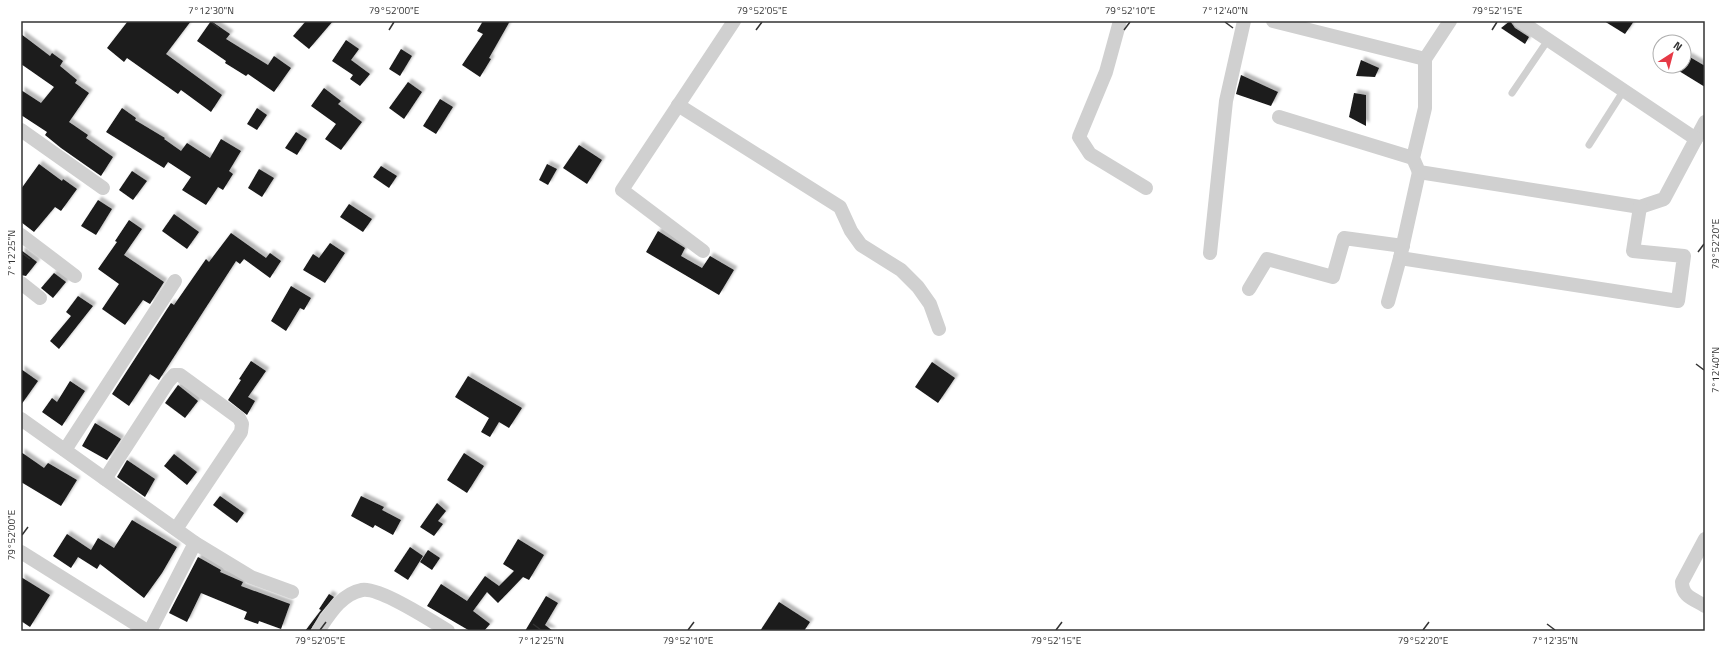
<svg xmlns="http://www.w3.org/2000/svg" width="1726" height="652" viewBox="0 0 1726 652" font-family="'Titillium Web',sans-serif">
  <defs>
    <filter id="shadow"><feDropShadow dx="3.5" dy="-3.5" stdDeviation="1" flood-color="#0004"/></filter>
  </defs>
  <rect width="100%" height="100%" fill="#fff"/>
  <!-- building -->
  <g fill="#1a1a1a" filter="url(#shadow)">
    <path d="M128 21H191L166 54 222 95 211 112 181 90 178 94 127 58 124 62 107 48Z"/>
    <path d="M211 21 230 34 226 39 268 65 274 56 291 68 274 92 248 74 246 76 225 63 226 61 197 41Z"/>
    <path d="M306 21H333L309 49 293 36Z"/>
    <path d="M483 21H510L489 58 491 59 480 77 462 65 483 34 477 31Z"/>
    <path d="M1510 21 1515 28 1529 37 1525 44 1501 28Z"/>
    <path d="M1604 21H1634L1625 34Z"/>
    <path d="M21 34 50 56 52 53 63 61 60 66 77 80 75 83 89 93 69 122 88 135 86 138 113 157 101 176 61 148 45 135 47 132 21 115V90L41 103 54 87 21 64Z"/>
    <path d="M346 40 359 49 351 60 370 74 360 86 350 79 353 75 332 61Z"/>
    <path d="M401 49 412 56 400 76 389 69Z"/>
    <path d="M1688 56 1705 66V87L1679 71 1682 66H1684V62Z"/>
    <path d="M1361 60 1379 68 1375 77 1356 76Z"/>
    <path d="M1241 75 1278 92 1271 106 1236 94Z"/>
    <path d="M408 82 422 92 404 119 389 108Z"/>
    <path d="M324 88 341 101 338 104 362 122 341 150 325 139 336 124 311 106Z"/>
    <path d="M1354 93 1366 95V126L1349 117Z"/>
    <path d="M440 99 453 107 436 134 423 126Z"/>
    <path d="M122 108 136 118 135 120 165 138 164 139 181 151 187 143 210 158 221 139 241 151 229 171 233 174 223 190 218 187 206 205 182 190 191 177 168 162 164 168 106 132Z"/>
    <path d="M257 108 267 115 257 130 247 124Z"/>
    <path d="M296 132 307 139 297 155 285 148Z"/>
    <path d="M579 145 602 160 587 184 563 168Z"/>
    <path d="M39 164 62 181 63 179 77 189 61 211 55 207 34 232 21 222V189Z"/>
    <path d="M547 164 557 169 548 185 539 180Z"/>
    <path d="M381 166 397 176 389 188 373 177Z"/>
    <path d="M259 169 274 178 262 197 248 188Z"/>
    <path d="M132 171 147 181 133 200 119 190Z"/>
    <path d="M98 200 112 209 96 235 81 226Z"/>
    <path d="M349 204 372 219 363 232 340 217Z"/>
    <path d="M174 214 199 232 187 249 162 231Z"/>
    <path d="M129 220 142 229 124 255 164 282 150 304 143 300 125 325 102 309 119 284 98 269 117 242 115 241Z"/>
    <path d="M658 231 685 248 681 256 702 268 710 256 734 270 719 295 646 252Z"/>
    <path d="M231 233 266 258 270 253 281 261 270 278 244 259 240 264 236 261 159 380 150 374 129 406 112 394 171 303 174 305 206 259 209 262Z"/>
    <path d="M330 243 345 253 325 283 303 270 313 254 319 258Z"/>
    <path d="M21 250 37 262 26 276 21 275Z"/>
    <path d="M54 273 66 282 53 298 41 288Z"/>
    <path d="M291 286 311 298 304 310 300 308 286 331 271 321Z"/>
    <path d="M78 296 93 306 59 349 50 341 71 316 66 312Z"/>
    <path d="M251 361 266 371 248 397 255 401 247 415 228 400 241 380 239 379Z"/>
    <path d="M932 362 955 378 938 403 915 387Z"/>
    <path d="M21 369 38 381 21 405Z"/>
    <path d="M468 376 522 408 509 428 499 422 490 437 481 432 489 418 455 397Z"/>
    <path d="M70 381 85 391 62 426 42 412 52 398 57 402Z"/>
    <path d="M178 385 198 401 185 418 165 403Z"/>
    <path d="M95 423 121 439 107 460 82 446Z"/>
    <path d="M21 452 44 468 48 463 77 480 61 506 21 482Z"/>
    <path d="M464 453 484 466 467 493 447 480Z"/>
    <path d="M174 454 197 472 187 485 164 466Z"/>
    <path d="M127 460 155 479 145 497 117 477Z"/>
    <path d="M220 496 244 513 237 523 213 505Z"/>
    <path d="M361 496 384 507 382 510 401 520 393 535 375 525 373 528 351 516Z"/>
    <path d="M437 503 446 511 438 521 443 524 434 536 420 527Z"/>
    <path d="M132 520 177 547 162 573 144 598 100 564 97 569 78 557 71 568 53 556 67 534 91 550 98 538 114 548Z"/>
    <path d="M518 539 544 555 529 580 523 577 498 603 487 592 473 611 490 624 484 631H470L427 606 441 584 467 601 485 576 499 586 514 571 503 564Z"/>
    <path d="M410 547 423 556 408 580 394 571Z"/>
    <path d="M428 550 440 558 432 570 420 562Z"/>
    <path d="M198 557 221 570 220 572 243 582 241 586 290 604 281 629 259 621 258 624 244 619 247 612 201 593 187 622 169 613Z"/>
    <path d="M21 577 50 595 30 627 21 621Z"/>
    <path d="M329 594 334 597 320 614 310 631H305L321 610 319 609Z"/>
    <path d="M546 596 558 603 545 625 553 631H525Z"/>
    <path d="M779 602 810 622 804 631H760Z"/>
  </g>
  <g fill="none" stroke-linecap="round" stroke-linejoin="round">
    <!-- service -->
    <g stroke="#d0d0d0" stroke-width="7">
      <path d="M1512 93 1548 40"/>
      <path d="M1589 145 1624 90"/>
    </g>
    <!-- minor -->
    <g stroke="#d0d0d0" stroke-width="14">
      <path d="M1120 21 1106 72 1079 137 1090 154 1146 188"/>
      <path d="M1273 21 1425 59"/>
      <path d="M1450 21 1425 59V108L1413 158 1419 172 1640 207 1664 199 1705 122"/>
      <path d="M1520 21 1696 139"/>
      <path d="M678 105 840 207 851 231 861 245 901 270 918 287 930 304 939 329"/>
      <path d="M1279 117 1413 158"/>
      <path d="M21 130 103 188"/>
      <path d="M21 235 75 276"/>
      <path d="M703 251 622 190 734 21"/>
      <path d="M1210 253 1226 101 1244 21"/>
      <path d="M1400 258 1678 301 1684 256 1633 251 1640 207"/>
      <path d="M21 283 40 298"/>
      <path d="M1249 289 1267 259 1333 277 1344 238 1403 246"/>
      <path d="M1388 302 1400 258 1419 172"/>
      <path d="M21 419 195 543 251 577 292 592"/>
      <path d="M65 450 175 281"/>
      <path d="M105 479 168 382 174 375H180L239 418 242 424 241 432 176 529"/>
      <path d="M1705 539 1682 582C1682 597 1694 599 1705 606"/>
      <path d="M21 552 147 631"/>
      <path d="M150 631 195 543"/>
      <path d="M318 631C329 615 341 594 362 590 379 587 432 621 448 631"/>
    </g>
  </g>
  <!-- ticks -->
  <path fill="none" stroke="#333" stroke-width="1.5" d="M211 22 219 28M1225 22 1233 28M389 30 394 22M756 30 762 22M1124 30 1130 22M1492 30 1497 22M1698 252 1704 244M22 253 30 259M1696 364 1704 370M22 535 28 527M533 624 541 630M1547 624 1555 630M320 630 326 622M688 630 694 622M1056 630 1062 622M1423 630 1429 622"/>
  <!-- border -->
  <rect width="1726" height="652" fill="none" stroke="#ffffff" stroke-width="44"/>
  <!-- north arrow -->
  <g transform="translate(1672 54) rotate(36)"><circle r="19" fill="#ffffff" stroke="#adadad"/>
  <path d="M0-3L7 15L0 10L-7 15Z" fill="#e63946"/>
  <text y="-6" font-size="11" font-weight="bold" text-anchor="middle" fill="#333333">N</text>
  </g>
  <rect x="22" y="22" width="1682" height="608" fill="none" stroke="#333" stroke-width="1.5"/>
  <g font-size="10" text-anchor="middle" fill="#333">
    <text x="211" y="14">7°12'30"N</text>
    <text x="394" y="14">79°52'00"E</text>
    <text x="762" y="14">79°52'05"E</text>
    <text x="1130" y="14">79°52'10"E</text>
    <text x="1225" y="14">7°12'40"N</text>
    <text x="1497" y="14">79°52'15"E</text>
    <text transform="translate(1715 244) rotate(-90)" y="4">79°52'20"E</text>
    <text transform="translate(11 253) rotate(-90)" y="4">7°12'25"N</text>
    <text transform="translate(1715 370) rotate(-90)" y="4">7°12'40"N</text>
    <text transform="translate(11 535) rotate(-90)" y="4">79°52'00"E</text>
    <text x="320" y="644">79°52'05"E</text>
    <text x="541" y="644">7°12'25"N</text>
    <text x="688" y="644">79°52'10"E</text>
    <text x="1056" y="644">79°52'15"E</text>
    <text x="1423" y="644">79°52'20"E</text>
    <text x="1555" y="644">7°12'35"N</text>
  </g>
</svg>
